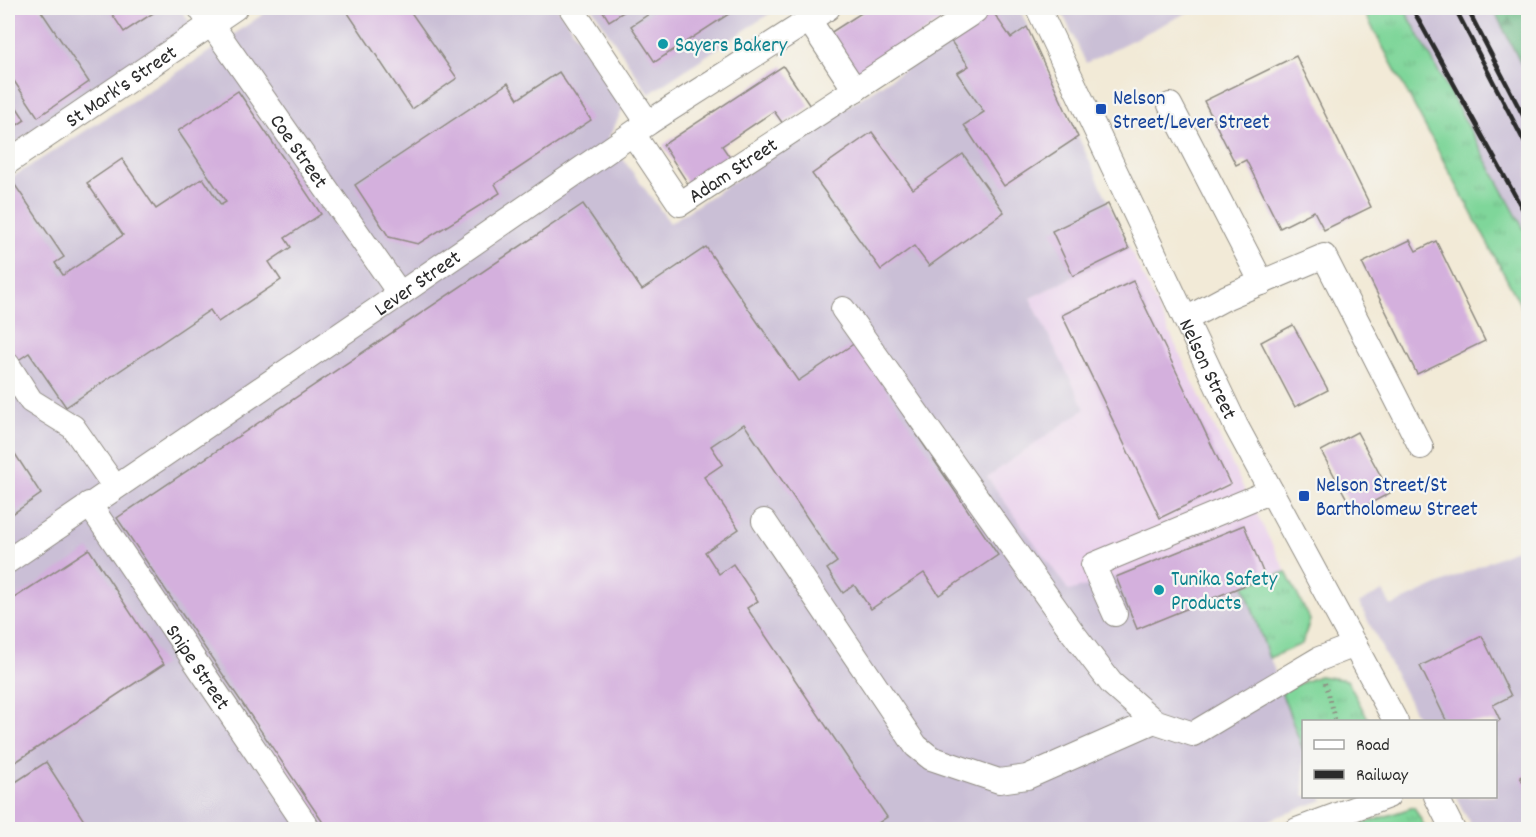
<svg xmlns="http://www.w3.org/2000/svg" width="1536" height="837" viewBox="0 0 1536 837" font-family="Dekko,sans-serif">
  <defs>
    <pattern id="grass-tufts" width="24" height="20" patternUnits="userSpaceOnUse" patternTransform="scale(1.5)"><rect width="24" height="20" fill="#7fd69a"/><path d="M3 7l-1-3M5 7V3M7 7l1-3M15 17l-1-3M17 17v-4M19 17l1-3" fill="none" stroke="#6eb885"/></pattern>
    <pattern id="forest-firs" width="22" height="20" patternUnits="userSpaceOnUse" patternTransform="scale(1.5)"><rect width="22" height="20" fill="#67b782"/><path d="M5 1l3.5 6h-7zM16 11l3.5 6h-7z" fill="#55956b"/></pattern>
  </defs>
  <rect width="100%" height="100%" fill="#f6f6f2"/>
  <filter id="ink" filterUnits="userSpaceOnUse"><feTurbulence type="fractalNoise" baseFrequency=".0167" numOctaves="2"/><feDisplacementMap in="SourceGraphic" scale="12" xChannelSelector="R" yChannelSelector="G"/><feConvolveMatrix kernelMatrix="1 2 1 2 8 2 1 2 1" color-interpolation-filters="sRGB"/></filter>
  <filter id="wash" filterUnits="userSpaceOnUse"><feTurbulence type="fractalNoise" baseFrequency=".008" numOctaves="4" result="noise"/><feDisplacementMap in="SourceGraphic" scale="24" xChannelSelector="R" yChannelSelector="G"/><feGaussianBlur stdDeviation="1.35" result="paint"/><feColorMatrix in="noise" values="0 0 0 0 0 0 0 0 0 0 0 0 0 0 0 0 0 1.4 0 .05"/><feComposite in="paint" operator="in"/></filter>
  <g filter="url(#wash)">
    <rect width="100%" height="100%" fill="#f2ead7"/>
    <!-- built -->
    <path fill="#ead1ec" d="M1130 249 1238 477 1286 572 1244 585 1107 645 987 477 1084 409 1030 298Z"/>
    <!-- industrial -->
    <g fill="#cabfd6">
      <path d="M8 8H180L193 27 8 148Z"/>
      <path d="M272 8H558L624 107 608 139 670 223 950 40 993 8H1019L1130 249 1030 298 1085 409 987 477 1069 591 1116 577 1181 551 1244 585 1303 750 1304 796 1321 797 1323 800 1242 830 8 829V180L197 60Z"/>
      <path d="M592 8H778L649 94Z"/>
      <path d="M1060 8H1196L1086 63Z"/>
      <path d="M1404 8H1493L1528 78V237Z"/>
      <path d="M1528 544V829H1473L1456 797 1496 796V722L1419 721 1359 603 1383 591 1391 606Z"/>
    </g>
    <!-- grass -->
    <g fill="url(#grass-tufts)" stroke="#558062" stroke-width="1.5">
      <path d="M1362 8H1404L1528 237V319Z"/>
      <path d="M1286 572 1310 620 1302 644 1269 658 1244 585Z"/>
      <path d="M1319 676 1347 680 1369 721 1304 722 1303 750 1281 691Z"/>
      <path d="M1414 807 1426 829H1357L1356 826Z"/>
    </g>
    <!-- forest -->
    <path fill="url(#forest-firs)" stroke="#497156" stroke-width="1.5" d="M1493 8H1528V78Z"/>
    <g id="blocks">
      <!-- building -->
      <g fill="#d4b0dd">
        <path d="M8 8H39L89 82 38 117 8 72Z"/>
        <path d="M108 8H161L124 32Z"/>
        <path d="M349 8H408L457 78 412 109 346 10Z"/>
        <path d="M601 8H630L609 21Z"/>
        <path d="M658 8H738L655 62 631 26Z"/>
        <path d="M869 8H938L945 18 859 76 830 33Z"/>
        <path d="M991 9 1011 38 1027 27 1078 137 1004 186 964 125 984 112 957 73 969 66 950 40Z"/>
        <path d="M1296 56 1371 207 1324 230 1314 211 1280 228 1246 160 1236 165 1204 101Z"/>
        <path d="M783 66 810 106 783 124 774 111 722 146 731 159 690 187 663 145Z"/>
        <path d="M559 72 591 120 495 184 500 193 418 244 389 237 355 185 508 83 518 99Z"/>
        <path d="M238 91 321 214 285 238 291 247 269 262 281 280 218 322 210 310 66 407 29 353 17 361 8 348V190L15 185 64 257 55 263 63 275 123 235 87 183 122 159 156 209 203 178 221 205 226 202 178 131Z"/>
        <path d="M8 94 25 120 8 131Z"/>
        <path d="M872 132 913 189 963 154 1004 212 929 266 914 246 881 270 812 174Z"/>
        <path d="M583 204 642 290 706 247 798 381 855 343 998 555 939 595 924 573 871 609 854 585 843 593 827 569 837 562 744 424 711 446 723 464 704 477 739 529 705 552 719 574 733 564 758 601 747 608 887 817 868 830H328L117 518Z"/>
        <path d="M1108 204 1129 249 1073 276 1052 231Z"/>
        <path d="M1410 240 1416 251 1436 241 1485 341 1417 374 1362 263Z"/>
        <path d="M1133 281 1230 484 1160 518 1062 315Z"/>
        <path d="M1293 325 1328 390 1295 407 1261 342Z"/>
        <path d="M1357 432 1390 493 1354 512 1321 451Z"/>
        <path d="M8 443 41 494 8 517Z"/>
        <path d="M1244 525 1265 577 1137 629 1116 577Z"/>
        <path d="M89 549 164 664 8 767V602Z"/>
        <path d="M1482 636 1511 696 1493 705 1500 720 1497 722H1447L1420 666Z"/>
        <path d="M46 762 90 830H8V787Z"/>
        <path d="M1528 772V791L1520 777Z"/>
      </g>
    </g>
  </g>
  <g filter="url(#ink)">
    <use href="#blocks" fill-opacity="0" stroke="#8e8a81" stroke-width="1.5"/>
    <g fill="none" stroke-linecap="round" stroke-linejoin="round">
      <defs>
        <g id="minor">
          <path id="s1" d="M200 8 400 294"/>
          <path d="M571 8 648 123"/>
          <path id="s2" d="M1038 8 1236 426 1396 722"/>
          <path d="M809 20 855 90"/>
          <path d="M1170 105 1262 283"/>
          <path id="s3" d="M633 134 680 204 975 11 973 8"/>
          <path id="s4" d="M8 162 235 8"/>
          <path d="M843 309 1073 633 1111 683 1154 721 1193 734 1319 659 1355 645"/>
          <path d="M1186 319 1227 297 1324 256 1421 447"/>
          <path d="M8 365 31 401 73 427 115 487"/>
          <path id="s5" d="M89 504 309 830"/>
          <path d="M764 521 916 746 931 758 999 781 1027 777 1154 721"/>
          <path id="s6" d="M8 561 400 294 648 123 828 8"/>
          <path d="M1115 614 1093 565 1271 491"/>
          <path d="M1436 796 1453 830"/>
          <path d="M1297 830 1388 796"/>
        </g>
      </defs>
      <!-- minor casing -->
      <use href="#minor" stroke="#8e8a81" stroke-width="26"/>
      <!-- path -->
      <path stroke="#8e8a81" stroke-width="4" stroke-dasharray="1.5 4.5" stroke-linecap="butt" d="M1325 683 1336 722"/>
      <!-- minor -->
      <use href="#minor" stroke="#fff" stroke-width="24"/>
      <!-- rail -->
      <g stroke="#2b2b2b" stroke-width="4.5">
        <path d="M1412 8 1528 219"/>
        <path d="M1455 8 1528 149"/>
        <path d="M1467 8 1528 125"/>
      </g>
    </g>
  </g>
  <!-- markers -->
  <g fill="#0f9aa8" stroke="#f6f6f2" stroke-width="2">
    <circle cx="663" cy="44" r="6"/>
    <circle cx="1159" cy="590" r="6"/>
  </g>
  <g fill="#1a4fb4" stroke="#f6f6f2" stroke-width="2">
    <rect x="1095" y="103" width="12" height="12" rx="3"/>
    <rect x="1298" y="490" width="12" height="12" rx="3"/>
  </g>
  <g text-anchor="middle" stroke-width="4.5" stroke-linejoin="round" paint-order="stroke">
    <!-- culture labels -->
    <g font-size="21" fill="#0d838f" stroke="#f6f6f2" text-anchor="start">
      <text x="675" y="51">Sayers Bakery</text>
      <text x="1171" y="585">Tunika Safety<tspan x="1171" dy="24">Products</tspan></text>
    </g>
    <!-- street labels -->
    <g font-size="21" fill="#2b2b2b" stroke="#f6f6f2">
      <text dy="7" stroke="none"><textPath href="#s4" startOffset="136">St Mark's Street</textPath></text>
      <text dy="7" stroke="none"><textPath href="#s1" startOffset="174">Coe Street</textPath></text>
      <text dy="7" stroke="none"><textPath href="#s3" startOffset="147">Adam Street</textPath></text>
      <text dy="7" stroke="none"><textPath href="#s6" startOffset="495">Lever Street</textPath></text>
      <text dy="7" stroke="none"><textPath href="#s2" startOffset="399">Nelson Street</textPath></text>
      <text dy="7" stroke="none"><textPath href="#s5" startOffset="196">Snipe Street</textPath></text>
    </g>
    <!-- transit labels -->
    <g font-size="21" fill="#164399" stroke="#f6f6f2" text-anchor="start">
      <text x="1113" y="104">Nelson<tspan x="1113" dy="24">Street/Lever Street</tspan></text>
      <text x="1316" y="491">Nelson Street/St<tspan x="1316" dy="24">Bartholomew Street</tspan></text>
    </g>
  </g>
  <!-- margin -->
  <rect width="1536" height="837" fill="none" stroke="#f6f6f2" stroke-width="30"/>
  <!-- legend -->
  <rect x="1302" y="720" width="195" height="78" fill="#f6f6f2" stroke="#a5a5a2" stroke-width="1.5"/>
  <rect x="1314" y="740" width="30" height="9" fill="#ffffff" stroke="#a5a5a2" stroke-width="1.5"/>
  <text x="1356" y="750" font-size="18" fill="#2b2b2b">Road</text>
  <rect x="1314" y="770" width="30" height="9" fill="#2b2b2b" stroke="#a5a5a2" stroke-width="1.5"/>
  <text x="1356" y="780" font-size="18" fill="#2b2b2b">Railway</text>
</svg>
